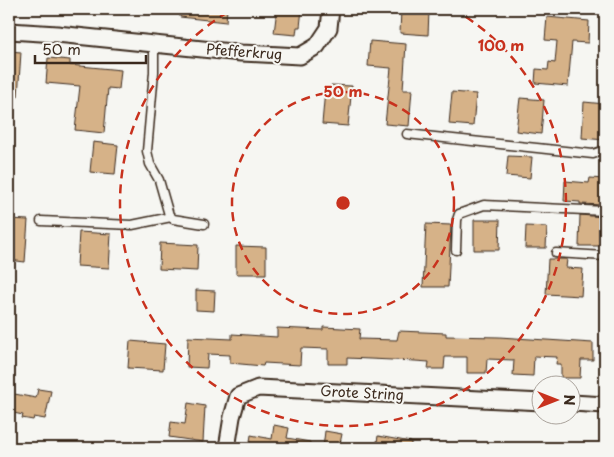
<svg xmlns="http://www.w3.org/2000/svg" width="614" height="457" viewBox="0 0 614 457" font-family="'Playpen Sans',sans-serif">
  <rect width="100%" height="100%" fill="#f6f6f2"/>
  <filter id="ink" filterUnits="userSpaceOnUse"><feTurbulence type="fractalNoise" baseFrequency=".02" numOctaves="2"/><feDisplacementMap in="SourceGraphic" scale="10" xChannelSelector="R" yChannelSelector="G"/><feConvolveMatrix kernelMatrix="1 2 1 2 8 2 1 2 1" color-interpolation-filters="sRGB"/></filter>
  <g filter="url(#ink)">
    <!-- building -->
    <g fill="#d6b288" stroke="#3b2a1e">
      <path d="M181 9H227L226 22 180 17Z"/>
      <path d="M277 9H302L300 27H297L296 35 274 33Z"/>
      <path d="M401 9 429 11 428 35 400 33Z"/>
      <path d="M547 17 589 21 588 43 572 42 568 86 535 83 536 69 548 70 549 62 555 63 557 41 545 40Z"/>
      <path d="M370 41 406 44 403 90H412L409 126 385 124 391 68 368 66Z"/>
      <path d="M9 51 21 52 18 97H9Z"/>
      <path d="M48 58 70 60V65L121 70 119 89 108 88 104 133 75 130 80 86 46 83Z"/>
      <path d="M331 85 352 86 348 126 322 124 325 90H331Z"/>
      <path d="M452 92 476 94 473 126 449 124Z"/>
      <path d="M520 98 544 100 541 134 516 131Z"/>
      <path d="M584 102 605 104V140L582 138Z"/>
      <path d="M93 142 118 145 115 174 90 172Z"/>
      <path d="M508 156 532 157 530 178 506 176Z"/>
      <path d="M590 178 605 179V204L604 205 580 204V202L564 201 565 181 589 183Z"/>
      <path d="M580 215 603 217 602 246H579Z"/>
      <path d="M9 219 28 220 25 262 9 260Z"/>
      <path d="M474 220H500L499 250H474Z"/>
      <path d="M426 224 451 225 448 287H423Z"/>
      <path d="M526 226 547 227 546 248H525Z"/>
      <path d="M79 232 111 234 109 268 77 266Z"/>
      <path d="M160 243 198 245 197 271 159 269Z"/>
      <path d="M236 246 266 247V274H236Z"/>
      <path d="M548 259H567L566 268 583 269 581 296 546 294Z"/>
      <path d="M196 290 215 291 214 311 196 310Z"/>
      <path d="M323 327 360 329 359 339 397 340 399 331 446 333V336L499 337 593 343V360H581L580 378H561V364H556L557 357 534 356 533 376 513 375 514 360 487 359 486 373H467V357H445L444 369H428L429 362 415 361 347 358V364H328V349L301 348 300 365 264 363 263 366 230 363V355L208 354 207 368 187 367 188 337 232 339V334L277 337V328L323 330Z"/>
      <path d="M130 341 165 344 163 370 128 368Z"/>
      <path d="M38 389 51 391 45 419 34 417 33 420 22 418 23 415 9 412V393L36 398Z"/>
      <path d="M188 403 205 406 203 442 169 437 171 422 185 424Z"/>
      <path d="M274 425 289 428 287 438 310 442V448H249L251 435 272 439Z"/>
      <path d="M325 431 342 434 339 448H323Z"/>
      <path d="M378 436 411 442V448H376Z"/>
    </g>
    <g fill="none" stroke-linecap="round" stroke-linejoin="round">
      <defs>
        <g id="lane">
          <path d="M154 45V72L147 151 150 164 159 180 169 215 173 219 204 224"/>
          <path d="M407 134 593 154 605 150"/>
          <path d="M41 221 132 225 171 217"/>
          <path d="M456 250 457 220 459 214 484 205 605 211"/>
          <path d="M556 253 605 256"/>
        </g>
        <g id="street">
          <path d="M9 31 57 34 241 53 300 56 317 46 329 28 331 9"/>
          <path d="M572 403 605 405"/>
          <path d="M227 448 232 417 238 396 258 388 542 402"/>
        </g>
      </defs>
      <!-- lane casing -->
      <use href="#lane" stroke="#3b2a1e" stroke-width="11"/>
      <!-- street casing -->
      <use href="#street" stroke="#3b2a1e" stroke-width="19"/>
      <!-- lane -->
      <use href="#lane" stroke="#f6f6f2" stroke-width="8"/>
      <!-- street -->
      <use href="#street" stroke="#f6f6f2" stroke-width="15"/>
    </g>
  </g>
  <!-- distance rings -->
  <g fill="none" stroke="#c8321e" stroke-width="2.5" stroke-dasharray="9 6">
    <circle cx="343" cy="203" r="111"/>
    <path d="M453 9A223 223 0 1 1 233 9"/>
  </g>
  <g text-anchor="middle" stroke-width="4" stroke-linejoin="round" paint-order="stroke">
    <!-- street labels -->
    <g font-size="14" fill="#3b2a1e" stroke="#f6f6f2">
      <text transform="translate(244 52) rotate(4)" y="5">Pfefferkrug</text>
      <text transform="translate(362 393) rotate(3)" y="5">Grote String</text>
    </g>
  </g>
  <circle cx="343" cy="203" r="8" fill="#c8321e" stroke="#f6f6f2" stroke-width="2.5"/>
  <g font-size="15" text-anchor="middle" font-weight="bold" fill="#c8321e" stroke="#f6f6f2" stroke-width="4" stroke-linejoin="round" paint-order="stroke">
    <text x="501" y="51">100 m</text>
    <text x="343" y="97">50 m</text>
  </g>
  <!-- margin -->
  <rect width="614" height="457" fill="none" stroke="#f6f6f2" stroke-width="30"/>
  <rect x="15" y="15" width="584" height="427" fill="none" stroke="#3b2a1e" stroke-width="2" filter="url(#ink)"/>
  <!-- north arrow -->
  <g transform="translate(556 400) rotate(90)"><circle r="24" fill="#f6f6f2" stroke="#aba49d"/>
  <path d="M0-4L9 19L0 12L-9 19Z" fill="#c8321e"/>
  <text y="-8" font-size="14" font-weight="bold" text-anchor="middle" fill="#3b2a1e">N</text>
  </g>
  <!-- scale -->
  <path d="M35 55v8h111v-8" fill="none" stroke="#3b2a1e" stroke-width="2.5"/>
  <text x="42" y="55" font-size="15" fill="#3b2a1e" stroke="#f6f6f2" stroke-width="4" paint-order="stroke">50 m</text>
</svg>
